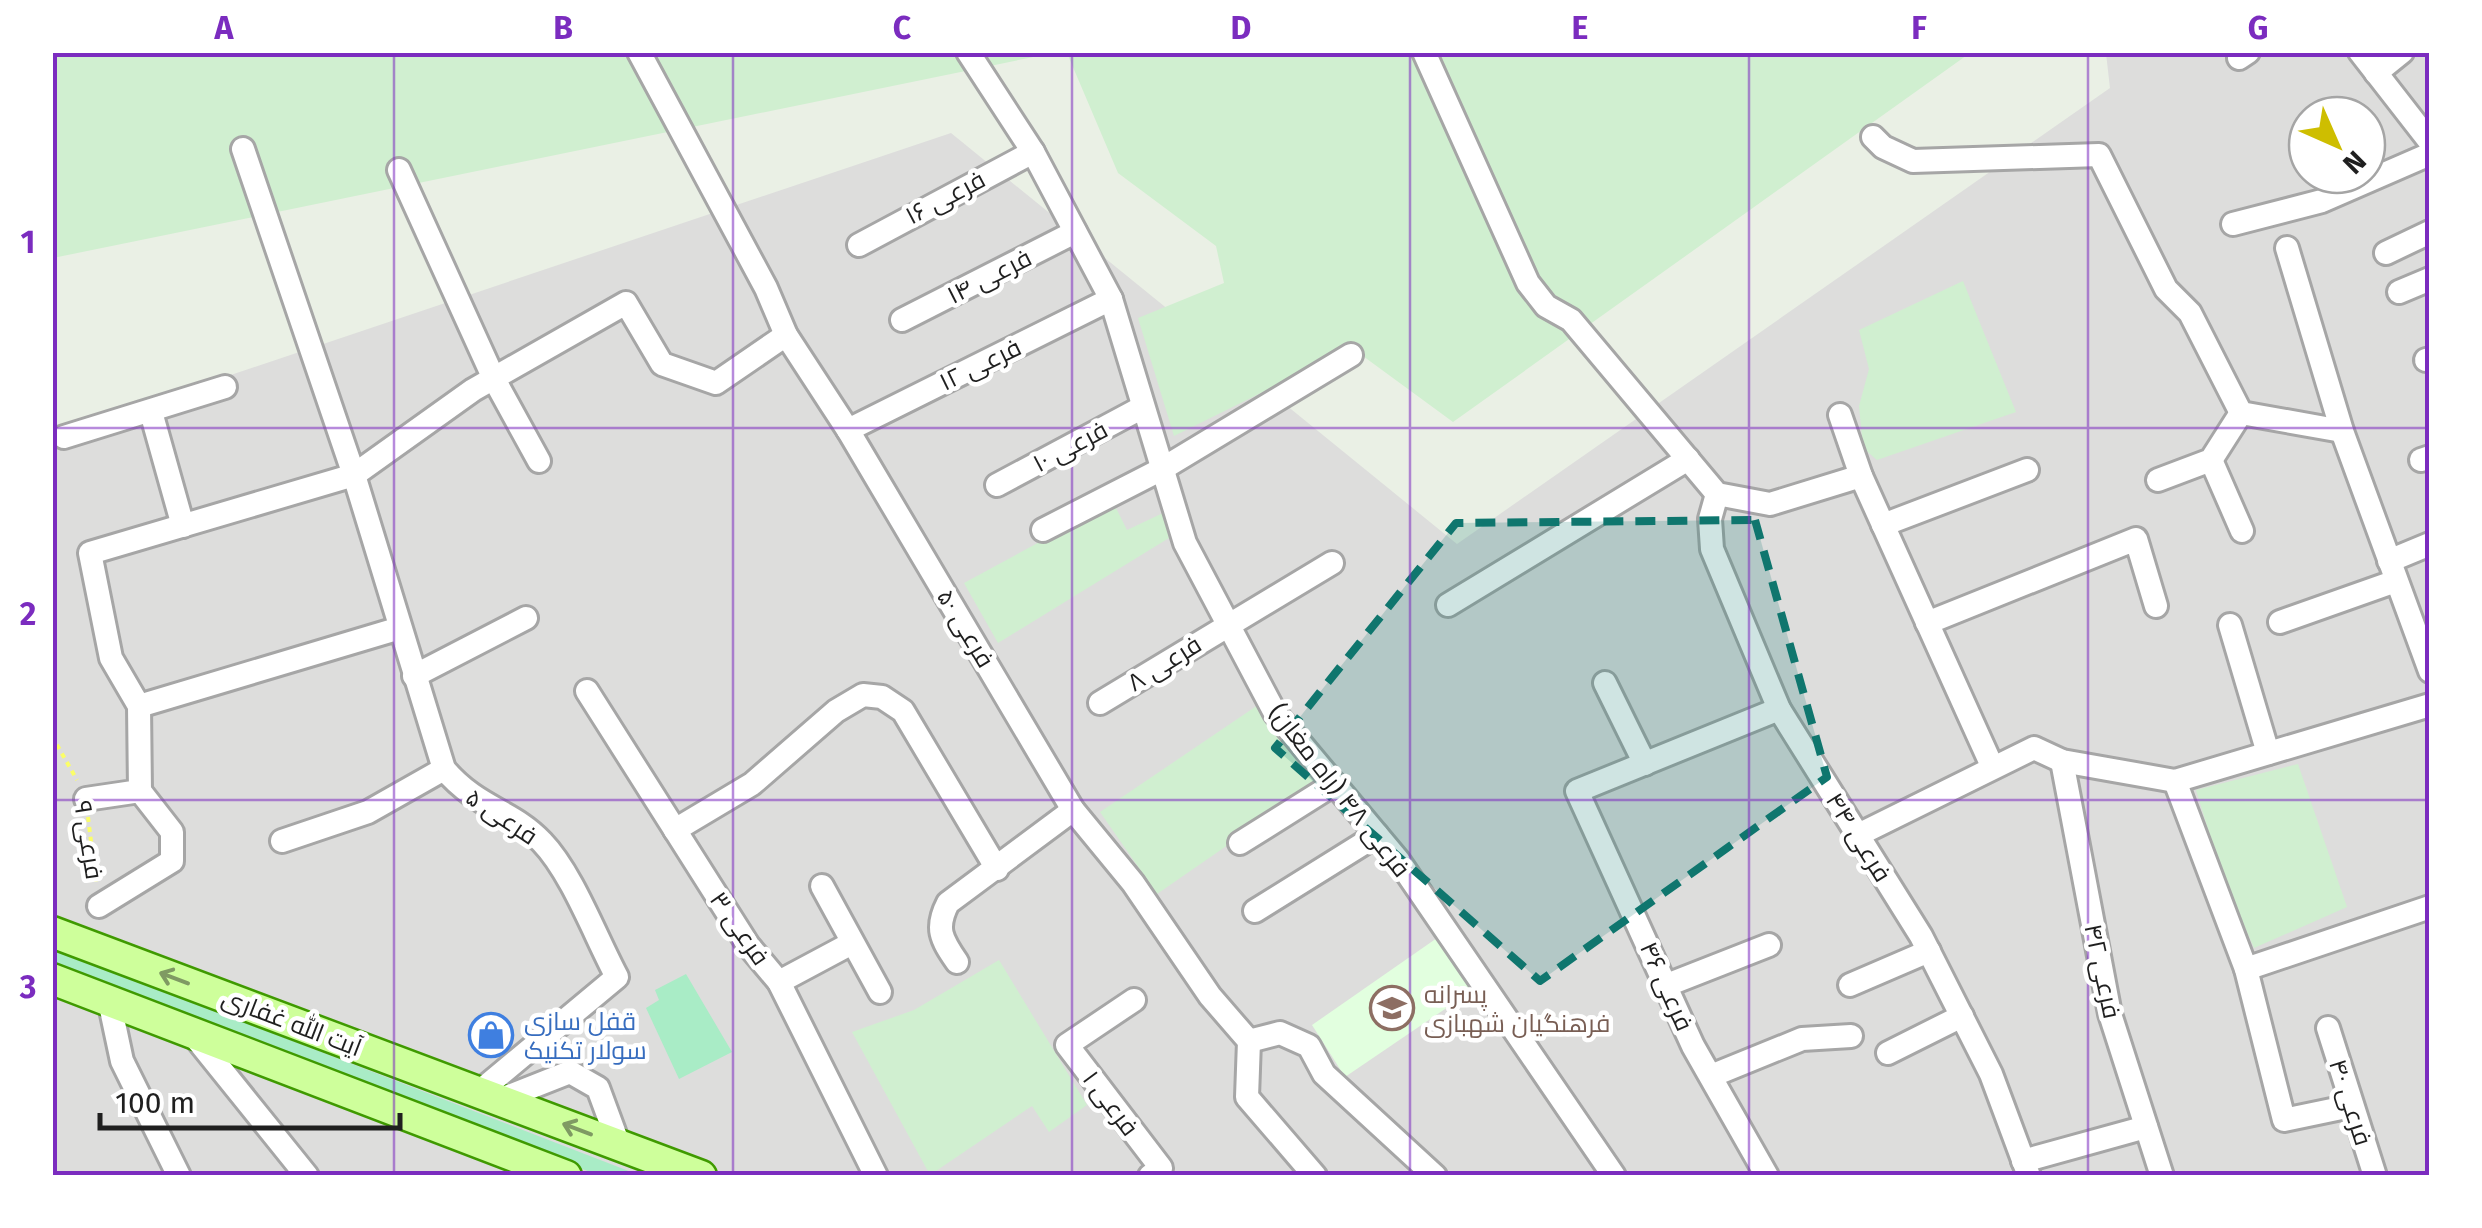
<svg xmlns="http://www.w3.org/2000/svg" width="2482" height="1228" viewBox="0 0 2482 1228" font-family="'Fira Sans',Cairo,sans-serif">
  <rect width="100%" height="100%" fill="#eaf0e5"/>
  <!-- residential -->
  <path fill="#dddddc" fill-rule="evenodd" d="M2106 53H2429V1175H53L52 435 951 133 1457 544 2110 88ZM2307 115H2367V175H2307Z"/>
  <!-- education -->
  <path fill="#e2ffdf" d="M1437 938 1473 990 1345 1077 1312 1025Z"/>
  <!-- farmland -->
  <g fill="#d0efd0">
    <path d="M53 53H1053L53 258Z"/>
    <path d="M1067 53H1970L1453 422 1352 348 1174 436 1138 318 1224 283 1216 246 1118 173Z"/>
    <path d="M1963 281 2016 412 1877 460 1863 448 1859 406 1869 369 1859 330Z"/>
    <path d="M1113 502 1127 530 1163 513 1169 538 998 643 964 583Z"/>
    <path d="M1258 705 1316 784 1157 894 1100 812Z"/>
    <path d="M2298 764 2347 907 2254 948 2221 872 2196 790Z"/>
    <path d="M999 960 1087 1105 1049 1132 1032 1106 930 1175 852 1032 914 1010Z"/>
  </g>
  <!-- grass -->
  <g fill="#a9ecc6">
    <path d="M52 948 639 1175H598L53 966Z"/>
    <path d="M686 974 732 1052 679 1079 646 1008 659 1000 655 990Z"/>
  </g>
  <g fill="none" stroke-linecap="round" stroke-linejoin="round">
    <defs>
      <g id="minor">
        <path d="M639 52 766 288 786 335 848 430 1073 810 1133 883 1210 996 1249 1041 1247 1097 1315 1176"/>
        <path d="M968 52 1033 152 1111 299 1185 543 1275 713 1398 860 1614 1176"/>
        <path d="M1424 52 1528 283 1546 306 1571 320 1717 494 1770 504 1861 476"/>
        <path d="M2360 52 2430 142"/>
        <path d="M2239 58 2248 52"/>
        <path d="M2376 73 2402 52"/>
        <path d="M1873 137 1883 147 1913 161 2099 155 2166 289 2190 313 2241 413 2342 431"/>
        <path d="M243 149 354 475 444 769C478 809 512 810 542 842 572 873 596 938 617 977L479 1092"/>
        <path d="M399 170 494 379 539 461"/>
        <path d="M2233 224 2322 201 2430 154"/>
        <path d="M859 245 1033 152"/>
        <path d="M2287 248 2342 431 2430 671"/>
        <path d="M2386 253 2430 232"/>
        <path d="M2399 292 2430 279"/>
        <path d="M902 320 1075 232"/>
        <path d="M2426 360 2430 359"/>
        <path d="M151 412 183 526"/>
        <path d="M1840 415 1861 476 1992 766"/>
        <path d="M848 430 1111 299"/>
        <path d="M64 437 225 387"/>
        <path d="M2211 460 2242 531"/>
        <path d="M2421 460 2430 457"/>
        <path d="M2158 480 2211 460 2241 413"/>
        <path d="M997 485 1143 407"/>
        <path d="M1717 494 1710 519 1712 549 1779 709 1921 936 1991 1074 2029 1176"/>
        <path d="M1883 525 2027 470"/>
        <path d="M1043 530 1162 469 1351 355"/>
        <path d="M2389 561 2430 544"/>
        <path d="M1448 605 1688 459"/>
        <path d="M2280 622 2396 581"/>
        <path d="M1927 623 2136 539 2156 606"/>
        <path d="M2230 625 2268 753"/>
        <path d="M414 676 526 618"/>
        <path d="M1605 683 1645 764"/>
        <path d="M587 691 748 945 779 982 876 1176"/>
        <path d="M1100 703 1332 563"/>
        <path d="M139 706 400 628"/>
        <path d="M2062 761 2110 1014 2162 1176"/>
        <path d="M2175 781 2246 969 2284 1120 2351 1106"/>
        <path d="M86 799 140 791 139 706 111 658 90 553 354 475 473 390 626 303 662 364 716 383 786 335"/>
        <path d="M675 830 752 784 836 711 863 695 882 697 903 711 997 869"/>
        <path d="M1858 835 2034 748 2062 761 2175 781 2430 705"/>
        <path d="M282 841 368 812 444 769"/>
        <path d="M1240 843 1334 784"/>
        <path d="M822 886 880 992"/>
        <path d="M99 906 172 861V832L140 791"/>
        <path d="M1255 911 1377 835"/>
        <path d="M957 962C941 939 935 928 948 903L1073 810"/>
        <path d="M2246 969 2430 907"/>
        <path d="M779 982 852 943"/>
        <path d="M1667 985 1769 945"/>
        <path d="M1850 985 1929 951"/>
        <path d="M109 1000 122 1061 179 1176"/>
        <path d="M1134 1000 1067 1045 1161 1168 1150 1176"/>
        <path d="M2328 1028 2375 1176"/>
        <path d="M191 1032 307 1176"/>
        <path d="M1249 1041 1280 1033 1309 1046 1324 1074 1435 1176"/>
        <path d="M1888 1053 1962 1016"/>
        <path d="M1711 1076 1802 1039 1851 1036"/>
        <path d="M499 1100 570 1072 598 1088 619 1145"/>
        <path d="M2023 1161 2146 1127"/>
        <path d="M1767 1176 1693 1046 1577 791 1779 709"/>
      </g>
      <g id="major">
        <path d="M52 932 701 1176"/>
        <path d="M52 979 566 1176"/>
      </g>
    </defs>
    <!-- minor casing -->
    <use href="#minor" stroke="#a6a6a6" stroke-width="28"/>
    <!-- major casing -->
    <use href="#major" stroke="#3f9a00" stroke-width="35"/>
    <!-- path -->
    <g stroke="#fbfe68" stroke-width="4" stroke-dasharray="5 5" stroke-linecap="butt">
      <path d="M52 736 77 780"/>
      <path d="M88 817 96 882"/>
    </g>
    <!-- minor -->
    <use href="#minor" stroke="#fff" stroke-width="22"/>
    <!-- major -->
    <use href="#major" stroke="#ceff9b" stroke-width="30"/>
  </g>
  <!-- one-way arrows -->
  <defs><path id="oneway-shaft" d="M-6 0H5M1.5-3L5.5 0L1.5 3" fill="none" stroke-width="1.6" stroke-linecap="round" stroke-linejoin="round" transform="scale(2.5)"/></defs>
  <g stroke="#7f9a63">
    <use href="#oneway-shaft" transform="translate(174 978) rotate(-159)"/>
    <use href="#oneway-shaft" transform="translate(577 1129) rotate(-159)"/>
  </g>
  <!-- marked area -->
  <path fill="#0f766e" fill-opacity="0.2" stroke="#0f766e" stroke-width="8" stroke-dasharray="20 12" stroke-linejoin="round" d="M1755 520 1827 777 1540 981 1275 748 1456 523Z"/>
  <!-- grid -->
  <path fill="none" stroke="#7b2cbf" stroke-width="2.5" stroke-opacity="0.55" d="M394 52V1176M733 52V1176M1072 52V1176M1410 52V1176M1749 52V1176M2088 52V1176M52 428H2430M52 800H2430"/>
  <!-- icons -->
  <defs>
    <symbol id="school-ring" viewBox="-11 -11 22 22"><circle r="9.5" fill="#fff" stroke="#8d6e63" stroke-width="1.5"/><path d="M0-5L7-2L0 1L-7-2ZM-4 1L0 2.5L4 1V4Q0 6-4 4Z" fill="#8d6e63"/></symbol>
    <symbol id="shop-ring" viewBox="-11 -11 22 22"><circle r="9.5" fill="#fff" stroke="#3f7fe0" stroke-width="1.5"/><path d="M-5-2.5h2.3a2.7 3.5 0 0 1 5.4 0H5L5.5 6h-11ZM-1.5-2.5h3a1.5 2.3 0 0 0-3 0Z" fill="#3f7fe0"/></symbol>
  </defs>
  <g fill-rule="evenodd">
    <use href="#school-ring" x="1367" y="983" width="50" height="50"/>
    <use href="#shop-ring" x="466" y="1010" width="50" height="50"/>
  </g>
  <g text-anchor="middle" stroke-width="9" stroke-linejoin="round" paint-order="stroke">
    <!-- street labels -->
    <g font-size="25" fill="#1f1f1f" stroke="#fff">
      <text transform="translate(945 197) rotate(-28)" y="9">فرعی ۱۶</text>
      <text transform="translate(989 276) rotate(-27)" y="9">فرعی ۱۴</text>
      <text transform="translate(980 364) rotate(-26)" y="9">فرعی ۱۲</text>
      <text transform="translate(1070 446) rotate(-28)" y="9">فرعی ۱۰</text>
      <text transform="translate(966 628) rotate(59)" y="9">فرعی ۵۰</text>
      <text transform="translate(1164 663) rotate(-32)" y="9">فرعی ۸</text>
      <text transform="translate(1340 790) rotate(52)" y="9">فرعی ۴۸ (راه مغان)</text>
      <text transform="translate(502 816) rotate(34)" y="9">فرعی ۵</text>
      <text transform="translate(1859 837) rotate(58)" y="9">فرعی ۴۴</text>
      <text transform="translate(89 840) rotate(81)" y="9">فرعی ۹</text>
      <text transform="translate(740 928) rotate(55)" y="9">فرعی ۳</text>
      <text transform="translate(2103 971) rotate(78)" y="9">فرعی ۴۲</text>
      <text transform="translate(1667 986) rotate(66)" y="9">فرعی ۴۶</text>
      <text transform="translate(292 1022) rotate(21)" y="9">آیت الله غفاری</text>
      <text transform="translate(2351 1102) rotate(72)" y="9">فرعی ۴۰</text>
      <text transform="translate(1111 1103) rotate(53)" y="9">فرعی ۱</text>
    </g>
    <!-- education labels -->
    <g font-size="25" fill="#785e54" stroke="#fff" text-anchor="start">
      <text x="1424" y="1003">پسرانه<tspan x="1424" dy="29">فرهنگیان شهبازی</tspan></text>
    </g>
    <!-- shop labels -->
    <g font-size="25" fill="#366cbe" stroke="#fff" text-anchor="start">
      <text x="524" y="1030">قفل سازی<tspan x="524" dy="29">سولار تکنیک</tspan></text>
    </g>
  </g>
  <!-- border -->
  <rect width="2482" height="1228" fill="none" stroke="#ffffff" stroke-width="110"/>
  <!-- north arrow -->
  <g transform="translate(2337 145) rotate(135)"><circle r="48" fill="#ffffff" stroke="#a5a5a5" stroke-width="2.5"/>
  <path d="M0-8L18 38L0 25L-18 38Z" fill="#cebe00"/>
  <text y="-15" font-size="28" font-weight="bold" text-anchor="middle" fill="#1f1f1f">N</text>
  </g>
  <!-- scale -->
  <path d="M100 1113v15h300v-15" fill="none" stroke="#1f1f1f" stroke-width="5"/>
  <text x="115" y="1113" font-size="30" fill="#1f1f1f" stroke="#ffffff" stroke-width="8" paint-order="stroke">100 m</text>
  <rect x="55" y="55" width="2372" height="1118" fill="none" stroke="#7b2cbf" stroke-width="4"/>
  <g font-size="32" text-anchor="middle" font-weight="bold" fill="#7b2cbf">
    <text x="224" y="39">A</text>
    <text x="563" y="39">B</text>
    <text x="902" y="39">C</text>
    <text x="1241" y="39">D</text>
    <text x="1580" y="39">E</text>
    <text x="1919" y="39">F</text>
    <text x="2258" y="39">G</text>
    <text x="28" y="253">1</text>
    <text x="28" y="625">2</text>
    <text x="28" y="998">3</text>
  </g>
</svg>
